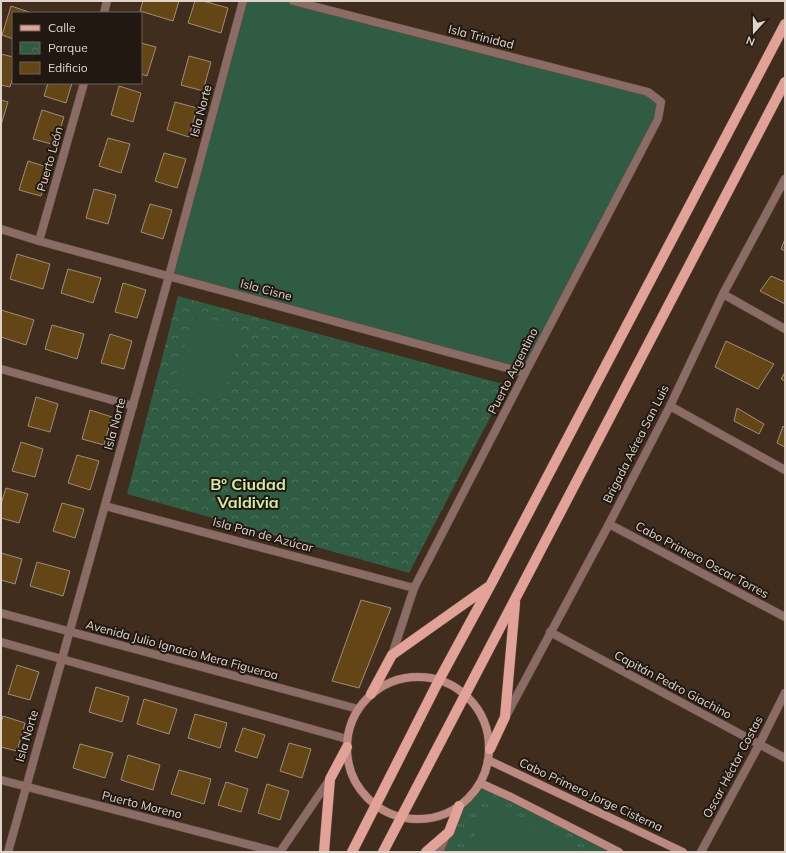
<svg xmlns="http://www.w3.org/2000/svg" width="786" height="853" viewBox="0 0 786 853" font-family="Mulish,sans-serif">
  <defs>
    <pattern id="grass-tufts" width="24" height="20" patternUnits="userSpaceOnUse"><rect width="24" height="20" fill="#305c43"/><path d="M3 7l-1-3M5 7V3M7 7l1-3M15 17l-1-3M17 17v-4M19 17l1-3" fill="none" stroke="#4e725d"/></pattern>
    <pattern id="park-crowns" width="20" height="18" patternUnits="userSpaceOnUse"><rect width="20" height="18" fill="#305c43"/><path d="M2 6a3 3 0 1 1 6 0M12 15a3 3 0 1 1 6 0" fill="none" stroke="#4e725d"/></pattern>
  </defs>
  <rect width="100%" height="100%" fill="#402d1e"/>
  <!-- grass -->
  <path fill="url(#grass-tufts)" d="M481 785 614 852H440L461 807Z"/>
  <!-- park -->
  <path fill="url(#park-crowns)" d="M178 296 507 385 409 573 127 494Z"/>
  <!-- pitch -->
  <g fill="#305c43">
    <path d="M245 1H285L647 93 660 103 657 119 523 371 171 275Z"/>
    <path d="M194 315 242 328 222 400 173 386Z"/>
    <path d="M491 802 587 852H466Z"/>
  </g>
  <!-- building -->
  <g fill="#644516" stroke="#9e8d77">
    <path d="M143 1H179L173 21 140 11Z"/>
    <path d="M195 1H203L228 8 221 33 188 23Z"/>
    <path d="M11 6 32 13H13V39L2 35Z"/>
    <path d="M141 43 156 47 147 76 141 74Z"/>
    <path d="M1 54 13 57V77L10 87 1 85Z"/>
    <path d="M189 56 211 62 203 91 181 85Z"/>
    <path d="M48 83H72L66 103 44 96Z"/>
    <path d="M119 86 141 93 133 122 111 115Z"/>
    <path d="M1 100 8 102 1 125Z"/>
    <path d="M175 102 197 108 189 137 167 130Z"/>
    <path d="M42 110 64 117 55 145 33 139Z"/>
    <path d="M108 138 130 144 121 173 99 166Z"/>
    <path d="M164 153 186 159 177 188 155 181Z"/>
    <path d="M28 161 50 168 41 196 19 190Z"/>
    <path d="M94 189 116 195 108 224 86 218Z"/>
    <path d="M150 204 172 210 163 239 141 232Z"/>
    <path d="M785 239V251L781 249Z"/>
    <path d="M17 254 50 264 43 289 10 279Z"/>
    <path d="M68 269 101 278 93 303 61 293Z"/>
    <path d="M771 276 785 282V304L760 291Z"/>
    <path d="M123 283 146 290 137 318 115 312Z"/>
    <path d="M1 310 34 320 26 345 1 337Z"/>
    <path d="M52 325 84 334 77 359 45 349Z"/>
    <path d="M110 334 132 341 124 369 101 363Z"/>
    <path d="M726 341 774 364 758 389 715 367Z"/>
    <path d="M785 372V381L781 379Z"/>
    <path d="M36 397 58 404 50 432 28 426Z"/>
    <path d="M737 408 764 424 759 434 734 421Z"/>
    <path d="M90 410 112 417 104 445 82 439Z"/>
    <path d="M783 426 785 428V447L777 443Z"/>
    <path d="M21 442 43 449 35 477 12 471Z"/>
    <path d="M77 455 99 461 90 490 68 483Z"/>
    <path d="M6 488 28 494 19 523 1 518V504Z"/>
    <path d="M62 503 84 509 75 538 53 531Z"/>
    <path d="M1 553 22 559 15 584 1 580Z"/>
    <path d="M37 562 70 571 63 596 30 586Z"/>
    <path d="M361 600 391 608 359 688 332 681Z"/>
    <path d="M17 665 39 672 30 700 8 694Z"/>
    <path d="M96 687 129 697 122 722 89 712Z"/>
    <path d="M144 699 177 709 169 734 137 724Z"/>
    <path d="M195 714 227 723 220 748 188 738Z"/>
    <path d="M3 716 25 723 17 751 1 747V723Z"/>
    <path d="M243 728 265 735 257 758 235 751Z"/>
    <path d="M289 743 311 749 302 778 280 771Z"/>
    <path d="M80 744 113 753 105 778 73 768Z"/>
    <path d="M128 755 160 765 153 790 121 780Z"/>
    <path d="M179 770 211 779 204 804 171 794Z"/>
    <path d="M226 782 248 789 241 812 218 805Z"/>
    <path d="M267 784 289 791 280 820 258 813Z"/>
  </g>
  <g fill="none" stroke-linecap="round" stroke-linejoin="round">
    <defs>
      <g id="street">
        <path d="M293 1 648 92 661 102 658 119 525 373 414 588 392 655"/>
        <path d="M104 13 107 1"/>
        <path d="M1 229 39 241 525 373"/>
        <path d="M39 241 84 83"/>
        <path d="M723 294 785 329"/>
        <path d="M1 369 133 406"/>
        <path d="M670 406 785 470"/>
        <path d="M105 506 414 588"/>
        <path d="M609 524 785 617"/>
        <path d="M1 613 358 709"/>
        <path d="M550 632 785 758"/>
        <path d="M1 642 347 739"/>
        <path d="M507 714 609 524 670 406 723 294 785 179"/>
        <path d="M1 780 277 852"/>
        <path d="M8 852 169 276 243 1"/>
        <path d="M280 852 330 779"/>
        <path d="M439 852 447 834"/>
        <path d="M701 852 759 745 785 693"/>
      </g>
      <g id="secondary">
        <circle cx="418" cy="748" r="71"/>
        <path d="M488 760 683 852"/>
        <path d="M480 783 511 797 619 852"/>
      </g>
      <g id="primary">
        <path d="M371 694 392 655 488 587"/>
        <path d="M490 749 505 717 515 603"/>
        <path d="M324 852 330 779 347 747"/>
        <path d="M352 852 439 680 490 586 785 24"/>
        <path d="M383 852 785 82"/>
        <path d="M426 852 449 832 459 806"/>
      </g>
    </defs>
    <!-- street casing -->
    <use href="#street" stroke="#5d4b3d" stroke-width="9"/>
    <!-- secondary casing -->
    <use href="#secondary" stroke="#5d4b3d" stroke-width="9"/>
    <!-- primary casing -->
    <use href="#primary" stroke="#5d4b3d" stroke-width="11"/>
    <!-- street -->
    <use href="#street" stroke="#8b6b65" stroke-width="8"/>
    <!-- secondary -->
    <use href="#secondary" stroke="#bd8a82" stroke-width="8"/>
    <!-- primary -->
    <use href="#primary" stroke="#e3a297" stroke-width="10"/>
  </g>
  <g text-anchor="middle" stroke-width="4" stroke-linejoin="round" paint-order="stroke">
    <!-- street labels -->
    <g font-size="12" fill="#e0d4ca" stroke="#201811">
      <text transform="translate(481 37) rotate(14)" y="4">Isla Trinidad</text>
      <text transform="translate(201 111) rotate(-75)" y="4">Isla Norte</text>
      <text transform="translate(50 159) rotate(-74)" y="4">Puerto León</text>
      <text transform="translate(266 290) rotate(15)" y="4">Isla Cisne</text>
      <text transform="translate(513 371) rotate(-63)" y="4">Puerto Argentino</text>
      <text transform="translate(115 424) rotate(-75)" y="4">Isla Norte</text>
      <text transform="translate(636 444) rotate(-63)" y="4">Brigada Aérea San Luis</text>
      <text transform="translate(263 535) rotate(15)" y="4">Isla Pan de Azúcar</text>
      <text transform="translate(702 560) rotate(28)" y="4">Cabo Primero Oscar Torres</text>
      <text transform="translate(182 650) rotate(15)" y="4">Avenida Julio Ignacio Mera Figueroa</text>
      <text transform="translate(673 685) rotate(28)" y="4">Capitán Pedro Giachino</text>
      <text transform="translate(27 736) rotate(-74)" y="4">Isla Norte</text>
      <text transform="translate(733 767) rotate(-62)" y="4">Oscar Héctor Costas</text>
      <text transform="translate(591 795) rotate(25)" y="4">Cabo Primero Jorge Cisterna</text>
      <text transform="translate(142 805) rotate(14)" y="4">Puerto Moreno</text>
    </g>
    <!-- district labels -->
    <g font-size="16" font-weight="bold" fill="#d2eca2" stroke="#201811">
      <text x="248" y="490">Bº Ciudad<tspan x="248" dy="18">Valdivia</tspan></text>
    </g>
  </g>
  <!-- border -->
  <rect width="786" height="853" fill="none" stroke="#e0d4ca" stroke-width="4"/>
  <!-- legend -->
  <rect x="12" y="12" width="130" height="72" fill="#201811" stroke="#6d635b"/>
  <rect x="20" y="25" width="20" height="6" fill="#e3a297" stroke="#6d635b"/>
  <text x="48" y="32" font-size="12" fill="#e0d4ca">Calle</text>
  <rect x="20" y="42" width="20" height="12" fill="url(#park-crowns)" stroke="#6d635b"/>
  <text x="48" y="52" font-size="12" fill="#e0d4ca">Parque</text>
  <rect x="20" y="62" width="20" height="12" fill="#644516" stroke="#6d635b"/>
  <text x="48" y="72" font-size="12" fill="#e0d4ca">Edificio</text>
  <!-- north arrow -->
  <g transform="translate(754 32) rotate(201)" stroke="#201811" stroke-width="3" paint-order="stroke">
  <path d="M0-3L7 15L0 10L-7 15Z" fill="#e0d4ca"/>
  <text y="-6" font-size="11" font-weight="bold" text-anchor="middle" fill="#e0d4ca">N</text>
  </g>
</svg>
